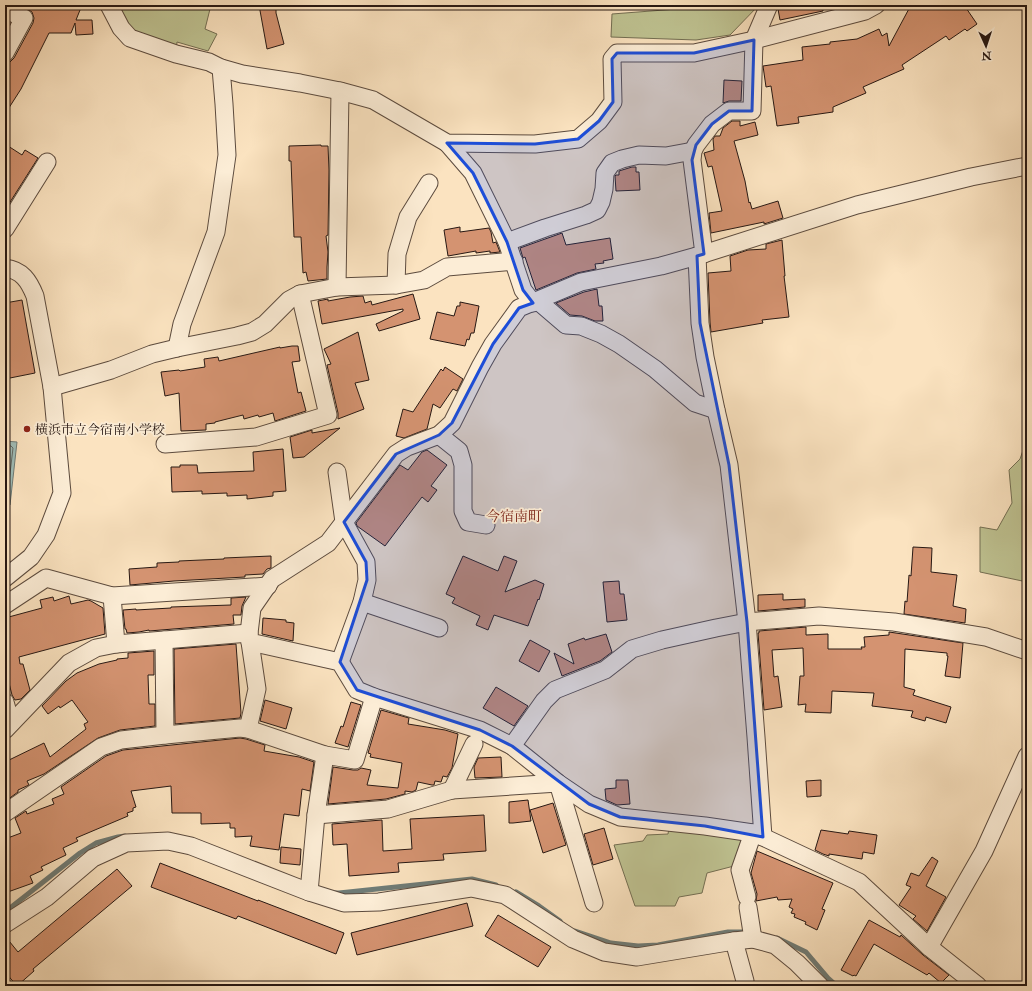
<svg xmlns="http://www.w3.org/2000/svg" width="1032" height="991" viewBox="0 0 1032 991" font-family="'IM FELL Double Pica','Noto Serif JP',serif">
  <rect width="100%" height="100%" fill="#fbe3c0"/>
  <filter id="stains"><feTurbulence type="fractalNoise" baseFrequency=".005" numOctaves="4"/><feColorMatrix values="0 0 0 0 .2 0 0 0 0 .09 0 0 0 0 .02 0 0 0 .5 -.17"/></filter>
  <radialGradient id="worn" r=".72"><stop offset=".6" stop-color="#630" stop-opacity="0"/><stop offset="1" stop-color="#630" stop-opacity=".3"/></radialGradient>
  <!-- green -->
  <g fill="#bfc392" stroke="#736e52">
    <path d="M114 5H211L205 29 217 34 208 51 177 42 176 51 137 36Z"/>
    <path d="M703 5H759L730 35 696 40 611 37 612 14 703 7Z"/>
    <path d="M1027 439V582L980 572V527L997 530 1012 503 1009 470 1020 459Z"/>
    <path d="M669 828 743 836 734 866 707 873 702 893 679 897 675 906H635L614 845 643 841 647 835 668 834Z"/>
  </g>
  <!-- water -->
  <path fill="#9fbdb7" stroke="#6f7b75" d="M5 441 17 442 10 505H5Z"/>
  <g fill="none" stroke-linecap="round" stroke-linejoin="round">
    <!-- shore -->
    <path stroke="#636a65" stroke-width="1" d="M5 445 11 446 13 448 7 499 5 501"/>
    <!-- stream -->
    <g stroke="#6f7b75" stroke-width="5">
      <path d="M516 892 539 906 560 921"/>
      <path d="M335 893H339L472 879 496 885"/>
      <path d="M5 912 80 853 96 843 118 837 125 836"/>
      <path d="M575 931 611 943 638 946 658 945 728 932H743"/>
      <path d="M777 938 806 952 828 978 837 986"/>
    </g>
  </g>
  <!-- building -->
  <g fill="#d49371" stroke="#271813">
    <path d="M25 5H82L76 20H92L93 34 76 35 75 23 71 33H49L21 89 5 114V63L10 62 14 58 33 23 34 18 32 12 24 7Z"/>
    <path d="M259 5H276V13L284 44 267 49Z"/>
    <path d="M787 5H823V11L780 20 778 9 779 7Z"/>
    <path d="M911 5H964L977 24 967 31 965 29 949 40 946 36 902 65 904 69 863 87 866 93 833 107V112L798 117 799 123 777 126 771 86 766 87 763 66 803 60 802 47 830 44V42L857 39 879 29 882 36 887 33 889 46Z"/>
    <path d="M724 80 742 81 741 101H729L723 103Z"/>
    <path d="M732 121H740V126L755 122 758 135 734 141 745 181 749 203 750 202 752 209 778 201 783 218 764 224V222L711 233 709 213 722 211 712 166 708 167 704 153 714 150 713 139 715 136H720L723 128Z"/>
    <path d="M5 144 22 155 25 150 38 158 5 210Z"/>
    <path d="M321 145V146H328L329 170 328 235 326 236 328 252 327 267V279L308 281 306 272 303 273 301 237H294L291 161H289V146Z"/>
    <path d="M632 167H636V172H639L640 190 616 191 615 176 616 175H619V171Z"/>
    <path d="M460 227V232L489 228 491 232 493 243 496 242 500 252 490 253V251L476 253V251L448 256 444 230Z"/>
    <path d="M562 233 566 245 610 238 613 259 603 261 604 263 595 264 596 269 577 273 536 290 525 257 523 258 520 248Z"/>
    <path d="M782 240 785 276H784L789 317 762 320 763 323 711 332 710 322 708 273 731 271 730 256 748 250 766 249V244Z"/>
    <path d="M597 289 599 306H602L603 321H595L582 316 570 315 556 303 584 292Z"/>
    <path d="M413 294 420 319 379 331 376 324 403 311V309L322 324 318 301 328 299V301L350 297 363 296 365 303 371 301 372 305Z"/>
    <path d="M22 300 35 373 5 379V303Z"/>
    <path d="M460 302 479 306 474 333H471L469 340 467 339 465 346 430 339 437 312 454 316 457 306H460Z"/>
    <path d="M358 332 369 380 355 383 364 409 338 419V413L327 365 331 364 324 349Z"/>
    <path d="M292 346H298L300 361 292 362 298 393 301 392 306 411 275 421 273 413 259 417 258 415 244 419 243 415 215 422V423L206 424V430L181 431 179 393 165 396 161 372 179 370 180 371 205 367 204 359 218 357 219 361 280 347V348Z"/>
    <path d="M445 367 463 379 457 391 453 389 440 408 433 404 427 429 404 438 396 436 403 409 413 412 441 369 443 371Z"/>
    <path d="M340 428 304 457 293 458 290 437 312 430V433Z"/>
    <path d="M283 449 286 491 273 492V496L247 499V495L227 496V493L202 494V491L172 492 171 467H180V465H197L198 473 254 471 253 452Z"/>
    <path d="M427 450 447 465 431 486 437 490 428 502 422 497 385 546 357 526 356 523 400 465 408 470 422 452Z"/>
    <path d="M913 547 932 548 931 572 957 575 953 606 966 609 965 623 904 614 905 601 907 602 909 575 911 576Z"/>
    <path d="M271 556V568L267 569 263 574 245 575V577L174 581 130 585 129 569 157 567V563L179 562V561L224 559V558Z"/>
    <path d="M463 556 498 571 504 556 517 561 505 592 535 580 544 584 539 600 538 599 528 626 494 615 488 630 476 625 480 616 452 603 455 598 446 594Z"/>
    <path d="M619 581 620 594H624L627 620 607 622 603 582Z"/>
    <path d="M783 594V600L805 599V607L758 611V595Z"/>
    <path d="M69 596 71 604 88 600 91 601 103 608 105 634 19 657 20 664H23L30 690 21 699 15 700 12 695 5 667V618L42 608 40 600 53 597 54 601Z"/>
    <path d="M246 597 242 606 241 615H233L234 624 149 631V630L139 632 127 633 126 629H125L123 610 136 609V610L171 608V607L231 605V598Z"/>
    <path d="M263 618 286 620V622L294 623 293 641 262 634Z"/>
    <path d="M806 627V635L828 634V649H862L861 647H865L864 637 889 635V632L963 643 960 678 945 676 948 656H947V653L905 649 904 687 915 690 913 695 951 707 946 723 926 717 925 721 911 717 913 711 872 706 874 693 832 691 831 713 805 712 806 704 798 705 800 676H804L803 648 772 650 774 677 778 676 782 707 764 710 758 633H759V631Z"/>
    <path d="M606 634 612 652 600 661 562 676 554 653 574 664 568 644 584 638 585 640Z"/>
    <path d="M530 640 550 651 539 672 519 661Z"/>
    <path d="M236 644 241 713 240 718 175 724 174 649Z"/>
    <path d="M154 651V675H148L149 704H155V726L120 730 98 738 44 774 27 781 29 785 18 790V792L7 800 5 795V760H6L7 761 44 743 50 757 86 729 84 724 88 722 72 700 60 708 59 706 48 714 42 706 66 681 77 673 99 664 117 660V659L128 658V653Z"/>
    <path d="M496 687 528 706 514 726 483 708Z"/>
    <path d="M265 700 292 708 286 729 260 721Z"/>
    <path d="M351 702 361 705 348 747 335 743 341 726 343 727Z"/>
    <path d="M381 710 409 718 408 724 445 730 458 734 452 768 447 777 443 776 441 782 435 781 434 785H432L418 782 416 790 412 792 405 791V794L386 799 328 804 333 767 353 770H358L361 768 371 770 367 785 398 788 402 763 370 757 371 754 368 753Z"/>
    <path d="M240 738 246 739 265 745 264 751 299 757 314 762 310 791 302 789 299 816 284 814 279 850 250 846 252 836 235 837V828H230V823L201 824V813H172L171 786 131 791 136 807 133 808V811L127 813 128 816 76 838 78 841 63 848 66 855 41 867 43 870 30 876 33 883 5 893V839L21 833 15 818 26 811 27 814 54 804 52 799 64 794 61 787 106 756 123 750Z"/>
    <path d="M501 757 502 777 475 778 474 767 478 758Z"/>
    <path d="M616 780H628L630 804 617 805 606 800 605 789 616 788Z"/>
    <path d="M821 780V796L807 797 806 781Z"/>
    <path d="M528 800 531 821 513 823H509V802Z"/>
    <path d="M553 803 566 845 543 853 530 810Z"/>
    <path d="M484 815 486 851 443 854 444 860 398 863 399 872 349 876 347 844 333 845 332 824 382 820 383 851 412 849 410 819Z"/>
    <path d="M604 828 613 859 593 865 584 834Z"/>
    <path d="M821 830 848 834 849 831 877 835 874 854 863 852 862 859 829 854V856L823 854 815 850Z"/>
    <path d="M281 847 301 849 300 865 280 863Z"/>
    <path d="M757 851 833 883 822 909 825 910 817 930 805 924 806 922 794 917 795 914 791 913 793 909 789 907 792 899 778 900 777 897 756 901 757 894 751 873Z"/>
    <path d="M932 857 938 861 926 886 946 897 927 931 913 919 916 916 899 905 911 887 906 885 911 873 919 876Z"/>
    <path d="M160 863 258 901V900L344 933 336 954 238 916 236 919 151 887Z"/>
    <path d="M117 869 132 886 33 969 34 971 17 986 5 972V936L18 952Z"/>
    <path d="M467 903 473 926 357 955 351 933Z"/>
    <path d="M498 915 551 947 538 967 485 936Z"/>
    <path d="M869 920 900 937 901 935 923 955 949 975 941 983 929 973 927 975 874 944 856 976 854 975 853 976 841 970Z"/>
  </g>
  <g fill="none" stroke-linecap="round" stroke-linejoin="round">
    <defs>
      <g id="minor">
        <path d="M109 5 121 28 130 38 176 54 209 62 221 68 242 74 300 83 340 91 373 100 447 143 535 144 578 139 599 121 613 102 612 59 617 53H694L754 40 865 11 876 5"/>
        <path d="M5 10 24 18 5 53"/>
        <path d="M447 143 473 173 507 242 523 290 533 303"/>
        <path d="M5 229 47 162"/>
        <path d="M507 242 545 228 586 215 597 210 601 202 604 189 605 173 612 163 622 159 639 155 666 156 693 151"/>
        <path d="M704 254 692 160 693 151 696 145 712 124 729 111H752L754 40 769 5"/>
        <path d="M697 256 700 323 705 357 716 410 729 465 747 622 756 737 763 837"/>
        <path d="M5 268C22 270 29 281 35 296L52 387 62 493 46 535 31 557 5 578"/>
        <path d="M396 285 397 254 408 217 429 183"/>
        <path d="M337 287 340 91"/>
        <path d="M538 301 566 325 581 326 601 334 619 344 655 369 695 403 716 410"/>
        <path d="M177 348 182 324 216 232 227 155 224 104 221 68"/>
        <path d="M52 387 111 370 152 354 177 348 237 336 252 332 265 324 289 300 300 294 337 287 396 285 424 280 447 267 514 261"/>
        <path d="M439 435 459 451 463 465V511L468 522 486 525"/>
        <path d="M165 444 256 437 328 415 300 294"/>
        <path d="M337 472 344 522 366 562 367 580 362 602 340 662"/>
        <path d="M112 596 116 644"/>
        <path d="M362 602 439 628"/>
        <path d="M5 605 46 578 112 596 268 586"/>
        <path d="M164 640 165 735"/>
        <path d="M5 702 11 723"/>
        <path d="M248 729 257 689 250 642"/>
        <path d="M5 730 69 663 96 648 116 644 249 633"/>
        <path d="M512 746 544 701 555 690 605 670 632 649 662 640 716 628 747 622 819 616 894 622 986 637 1027 651"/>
        <path d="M325 755 355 760 374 697"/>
        <path d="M452 790 474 744"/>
        <path d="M5 813 101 747 121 740 165 735 240 728 248 729 325 755 316 815 309 892"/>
        <path d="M316 815 388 809 452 790 558 783 594 903"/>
        <path d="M747 897 740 870 753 833"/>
        <path d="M748 907 753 939"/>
        <path d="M5 924 47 897 93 858 126 843 168 841 191 846 309 892 344 903 379 902 471 888 505 895 573 939 604 952 637 957 734 941 753 939 775 945 797 963 820 986"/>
        <path d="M734 941 745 981V986"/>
        <path d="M929 947 984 851 1027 756"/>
        <path d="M978 986 929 947 859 882 763 837 753 833 705 826 620 817 589 804 558 783 512 746 480 730 374 697 357 690 340 662 250 642 249 633 252 608 272 579 328 543 396 454 407 447 439 435 452 423 480 367 493 344 519 308 581 282 661 266 697 256 857 205 971 177 1027 166"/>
      </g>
    </defs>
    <!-- minor casing -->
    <use href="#minor" stroke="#5c4b3e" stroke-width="19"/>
    <!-- minor -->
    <use href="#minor" stroke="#fcedd6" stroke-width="17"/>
  </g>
  <!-- marked area -->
  <path fill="#1d4ed8" fill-opacity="0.2" stroke="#1d4ed8" stroke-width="3" stroke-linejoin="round" d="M754 40 752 111H729L712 124 696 145 692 160 704 254 697 256 700 323 729 465 747 622 763 837 705 826 620 817 589 804 512 746 480 730 357 690 340 662 367 580 366 562 344 522 396 454 439 435 452 423 493 344 519 308 533 303 523 290 507 242 473 173 447 143 535 144 578 139 599 121 613 102 612 59 617 53H694Z"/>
  <!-- markers -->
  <circle fill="#8f2418" stroke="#fcedd6" stroke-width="1.5" cx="27" cy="429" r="4"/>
  <g text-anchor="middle" stroke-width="3.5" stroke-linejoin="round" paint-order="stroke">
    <!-- poi labels -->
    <g font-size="13" fill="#271813" stroke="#fcedd6" text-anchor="start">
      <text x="35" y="434">横浜市立今宿南小学校</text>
    </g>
    <!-- neighbourhood labels -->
    <g font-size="14" fill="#7a1f14" stroke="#fcedd6">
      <text x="514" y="521">今宿南町</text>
    </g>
  </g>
  <!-- margin -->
  <rect width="1032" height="991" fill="none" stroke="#fbe3c0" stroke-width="20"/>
  <rect x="6" y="6" width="1020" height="979" fill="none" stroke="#271813" stroke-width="2"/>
  <rect x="10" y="10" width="1012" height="971" fill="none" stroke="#271813"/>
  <!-- north arrow -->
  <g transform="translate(986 46) rotate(177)" stroke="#fcedd6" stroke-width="3" paint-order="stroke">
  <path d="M0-3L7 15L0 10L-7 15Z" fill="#271813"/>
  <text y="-6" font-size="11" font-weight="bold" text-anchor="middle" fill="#271813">N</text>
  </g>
  <rect width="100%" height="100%" filter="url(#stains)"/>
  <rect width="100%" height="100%" fill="url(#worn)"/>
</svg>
